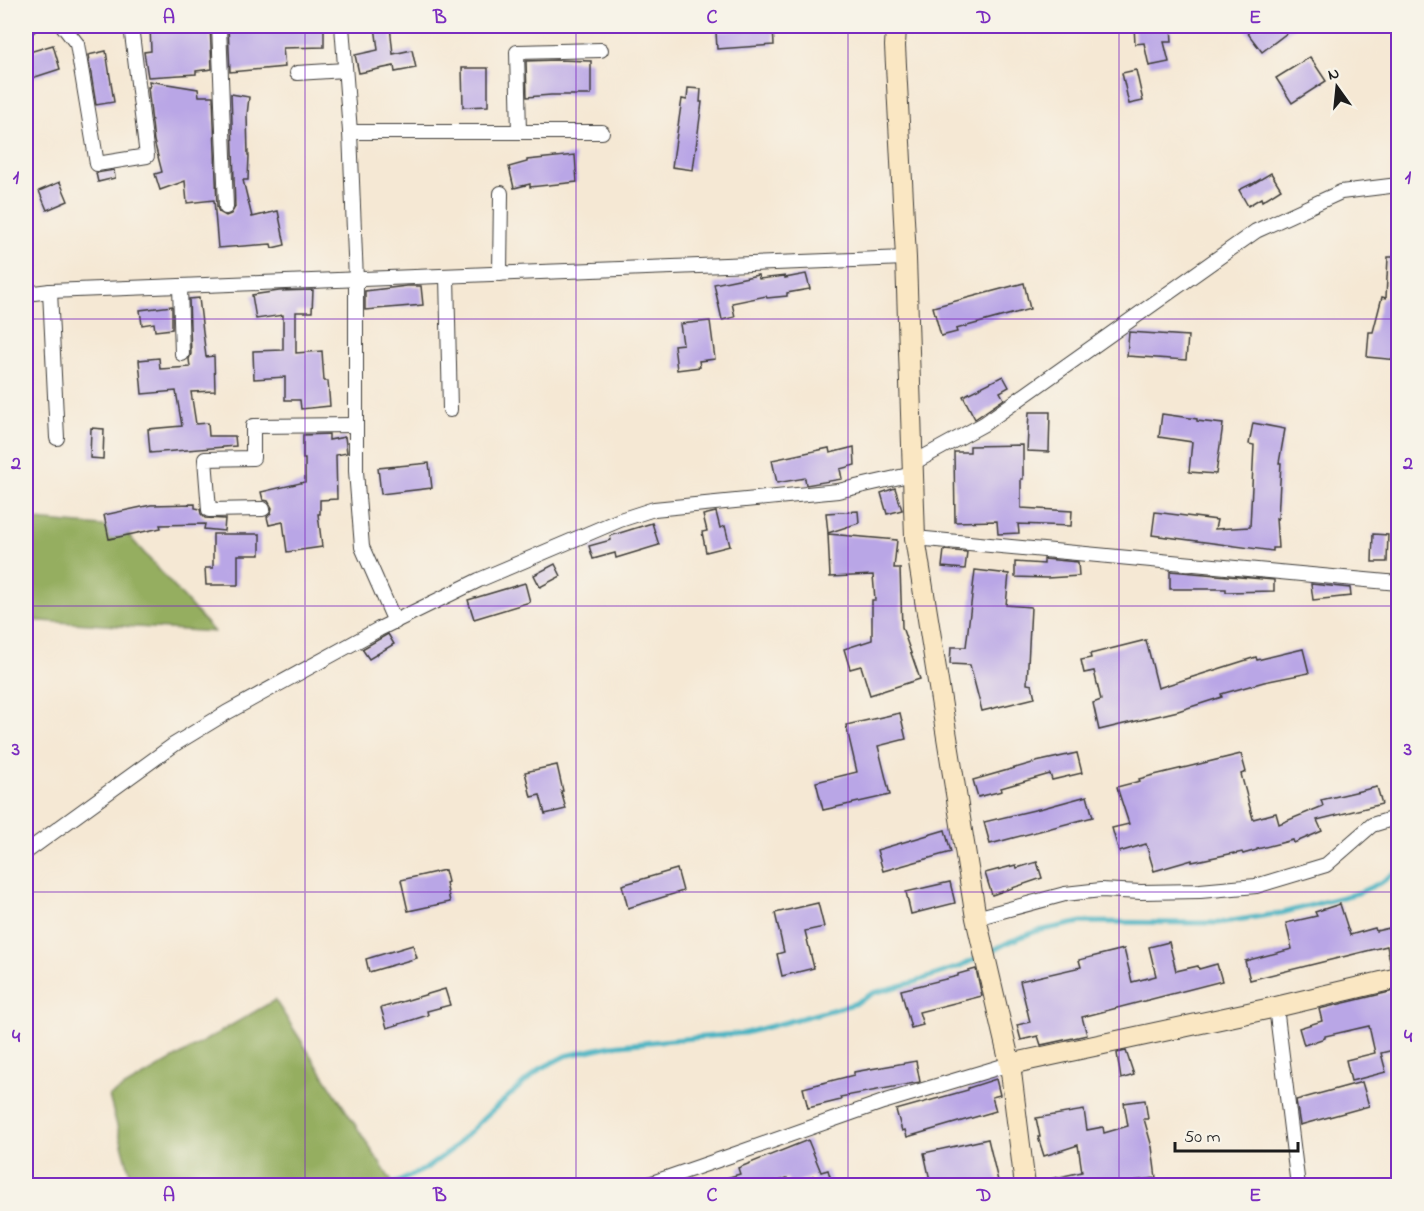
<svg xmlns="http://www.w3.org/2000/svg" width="1424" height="1211" viewBox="0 0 1424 1211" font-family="'Indie Flower',sans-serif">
  <rect width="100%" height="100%" fill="#f7f3e8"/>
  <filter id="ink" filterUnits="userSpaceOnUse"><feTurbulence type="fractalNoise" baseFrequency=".0167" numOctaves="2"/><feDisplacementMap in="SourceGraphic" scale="12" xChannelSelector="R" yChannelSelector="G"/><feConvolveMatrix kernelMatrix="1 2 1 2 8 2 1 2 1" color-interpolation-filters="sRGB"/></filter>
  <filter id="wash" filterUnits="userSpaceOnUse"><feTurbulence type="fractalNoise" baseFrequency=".008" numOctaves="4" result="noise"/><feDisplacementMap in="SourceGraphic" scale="24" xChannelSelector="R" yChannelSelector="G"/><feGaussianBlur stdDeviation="1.35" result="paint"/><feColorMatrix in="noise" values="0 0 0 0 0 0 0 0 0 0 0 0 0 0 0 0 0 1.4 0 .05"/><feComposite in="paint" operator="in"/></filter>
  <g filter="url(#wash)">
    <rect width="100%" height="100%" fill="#f5e8d4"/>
    <!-- forest -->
    <g fill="#95ae60" stroke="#58653e" stroke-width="1.5">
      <path d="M26 519 122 528 214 632 26 620Z"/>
      <path d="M275 1000 394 1185H133L109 1096Z"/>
    </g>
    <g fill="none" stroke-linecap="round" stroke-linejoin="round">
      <!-- stream -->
      <g stroke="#46b3c2" stroke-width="5">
        <path d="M988 953 1011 941 1037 931 1082 922 1218 923 1282 913 1358 893 1382 882 1398 870"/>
        <path d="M386 1186 398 1182 425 1169 450 1151 487 1115 540 1069 565 1056 610 1046 745 1033 854 1004 873 993 915 982 961 966 979 957"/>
      </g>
    </g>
    <g id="blocks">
      <!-- building -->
      <g fill="#b9a6e6">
        <path d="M150 26H210L212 69 196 71V74L148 77 144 52 151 51Z"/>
        <path d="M228 26H324V47L283 48 285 67 230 72Z"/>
        <path d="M375 26H390L393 54 412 50 416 68 395 72 394 66 359 73 355 55 378 50Z"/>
        <path d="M1134 26H1171L1172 42H1164L1169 62 1149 66 1144 43 1135 44Z"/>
        <path d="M1253 26H1296L1262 52 1246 31Z"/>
        <path d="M773 28 774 45 717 49 716 32Z"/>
        <path d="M53 45 60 69 26 80V53Z"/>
        <path d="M106 51 114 102 96 105 88 55Z"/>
        <path d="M1310 57 1326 81 1292 103 1276 78Z"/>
        <path d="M556 60 591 61V95H551L527 97 526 61Z"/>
        <path d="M462 68H488V106L463 107Z"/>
        <path d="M1136 70 1143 101 1129 104 1122 73Z"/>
        <path d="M149 81 198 89 199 96H213L217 207 219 212 226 216 231 214 235 207 231 94 249 97 247 115 248 155H249L248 180H243L252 217 278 211 285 245 272 248 271 244 218 248 214 200 187 203 185 181 160 190 155 174 162 172 154 141 148 87H150Z"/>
        <path d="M688 88 701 89 700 102H702L693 170 672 167 682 99 687 100Z"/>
        <path d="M575 155 577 182 530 187V184L514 188 509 167 527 162V160Z"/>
        <path d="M114 170 115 178 98 182 96 173Z"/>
        <path d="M1271 173 1281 189 1262 201 1261 198 1248 206 1239 190 1251 184V185Z"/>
        <path d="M60 182 68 201 47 210 39 191Z"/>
        <path d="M1388 257H1398V360L1367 357 1369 332H1373L1382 297 1386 298Z"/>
        <path d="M806 274 810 289 787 293V296L767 298 766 296 732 303 735 317 722 320 714 284 758 275 759 279 785 276V278Z"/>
        <path d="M1024 283 1030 309 956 329 957 332 941 336 933 307Z"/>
        <path d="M407 286H421L423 305 365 310V291Z"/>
        <path d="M313 290 312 312H296V353L322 351 324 381H328L330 406 301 409 300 400H285V377L254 379 253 351 283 350V315L256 319 252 295 279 291Z"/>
        <path d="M199 298 206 357 214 356 215 391 191 392 196 424 208 423 209 436H235L236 446 150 453 148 429 182 426 176 391 142 394 139 360 159 358 160 369 190 367 189 359 191 354 189 299Z"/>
        <path d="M172 306V329L155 331 154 323 142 325 140 310Z"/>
        <path d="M710 321 715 359 699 361 700 367 677 370 674 345 683 344 680 324Z"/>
        <path d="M1129 332 1188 336 1186 360 1127 356Z"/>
        <path d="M1003 376 1009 387 1000 392 1004 399 975 419 963 396Z"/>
        <path d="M1029 412H1050L1049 452 1027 451Z"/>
        <path d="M1162 414 1197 419V421L1223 424 1216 474 1189 472 1192 442 1159 437Z"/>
        <path d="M1253 423 1285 429 1279 463H1281L1278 519 1276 518 1278 548H1273V551L1152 535 1155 512 1217 520 1215 529 1250 527 1254 445 1249 444Z"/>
        <path d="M91 428 104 429 103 459 90 458Z"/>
        <path d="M329 434V440L345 437 347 453 336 455 337 499 320 500V514H318L322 547 287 552 283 522 269 525 267 517 271 513 272 508 268 501 263 500 261 492 305 482V459H303V435Z"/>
        <path d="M1023 445V479H1021V508L1072 511 1071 526 1018 524 1019 533 998 534 997 521 955 522 954 452H970V446Z"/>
        <path d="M854 447 855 465 840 469 842 479 806 485 805 478 777 483 772 460 829 448 830 453Z"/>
        <path d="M429 463 432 488 381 494 378 468Z"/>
        <path d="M895 488 902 510 887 514 881 493Z"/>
        <path d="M195 504V508L200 509 201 514 205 518 225 519 224 531 204 529 205 524 160 525 161 528 109 539 104 515 151 505Z"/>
        <path d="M858 511 859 523 828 533 826 513Z"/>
        <path d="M716 512 720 528 725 526 730 546 706 552 702 532 707 531 703 515Z"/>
        <path d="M652 523 659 545 616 558 615 553 593 559 589 546 611 540 610 536Z"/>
        <path d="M213 534H260V555H238V585H206L205 568H213Z"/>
        <path d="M828 534 897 540 894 568H900L902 627 920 679 870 695 861 666 850 669 844 649 872 640V600H875L873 575 830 577Z"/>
        <path d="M1373 534 1388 535 1387 562H1372Z"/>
        <path d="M944 550 967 552 965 569 942 567Z"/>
        <path d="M1044 559 1078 562 1079 576 1047 578 1015 577V562L1044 564Z"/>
        <path d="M555 564 561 576 540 587 534 575Z"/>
        <path d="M975 570 1009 574 1006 605 1031 607 1027 684 1032 685 1035 698 982 711 970 665 950 664 951 647H966Z"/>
        <path d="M1170 571 1274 580V591L1226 592V589H1170Z"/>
        <path d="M525 583 530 602 474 619 468 600Z"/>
        <path d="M1311 584 1350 588 1351 596 1313 600Z"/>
        <path d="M388 634 394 644 369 659 362 649Z"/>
        <path d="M1146 640 1158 688 1256 657 1257 660 1303 649 1309 673 1264 682 1221 694 1222 697 1178 711 1099 730 1093 703 1101 700 1094 671 1084 673 1081 660 1091 658 1090 654Z"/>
        <path d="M900 713 906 739 878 746 890 795 823 810 816 782 857 772 846 725Z"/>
        <path d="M1077 753 1082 773 1052 780 1050 774 1001 788 1002 791 978 797 973 780 1036 762Z"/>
        <path d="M1241 754 1246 772 1241 774 1253 819 1276 813 1279 824 1323 806 1321 800 1377 787 1382 804 1317 820 1322 831 1294 843 1293 840 1257 849V850L1243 854 1242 852 1234 854V853L1192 862V860L1154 871 1146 844 1119 852 1112 828 1129 824 1117 787 1140 781 1139 779 1150 776Z"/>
        <path d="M557 765 563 791H561L566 809 545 814 540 795 531 797 525 772Z"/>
        <path d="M1087 796 1093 817 990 844 984 822 1043 808Z"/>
        <path d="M945 830 951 852 883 871 877 850Z"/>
        <path d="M1037 862 1042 878 992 895 985 873 1016 865 1017 868Z"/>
        <path d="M677 869 683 891 628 908 622 885Z"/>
        <path d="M445 870 448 882 446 883 450 902 408 911 401 880Z"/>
        <path d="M950 882 955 903 911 914 906 892Z"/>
        <path d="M818 903 824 927 805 931 814 968 782 976 777 954 784 952 775 913Z"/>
        <path d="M1340 904 1350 935 1375 928 1376 931 1398 926V966L1391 967 1387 946 1250 980 1245 961 1292 949 1286 923 1317 916 1315 912Z"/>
        <path d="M1169 942 1176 971 1198 966 1199 969 1217 964 1222 981 1082 1017 1087 1035 1041 1045 1038 1036 1021 1040 1017 1025 1030 1022 1020 981 1081 967 1079 960 1124 949 1132 982 1156 976 1149 947Z"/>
        <path d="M413 945 417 958 369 972 366 959Z"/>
        <path d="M976 969 982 996 919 1012 923 1025 911 1028 901 990 958 976V974Z"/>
        <path d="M445 989 450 1005 427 1011 428 1015 387 1028 381 1008Z"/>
        <path d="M1398 990V1049L1381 1053 1386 1072 1351 1081 1346 1060 1375 1053 1369 1026 1325 1036V1038L1304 1045 1299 1028 1322 1021 1319 1009Z"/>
        <path d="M1126 1051 1134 1075 1121 1079 1117 1053Z"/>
        <path d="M916 1061 920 1082 840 1097 841 1100 808 1108 803 1088 854 1075V1072Z"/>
        <path d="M996 1079 1000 1095 992 1097 996 1111 907 1137 905 1130 902 1131 896 1110 968 1090V1088Z"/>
        <path d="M1362 1082 1369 1106 1300 1125 1296 1100Z"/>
        <path d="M1145 1100 1148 1119H1144L1152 1147 1156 1178 1133 1181 1134 1185H1046L1045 1180 1082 1172 1078 1145 1044 1156 1038 1137H1040L1036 1118 1084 1110 1087 1130 1103 1127 1104 1133 1128 1126 1124 1103Z"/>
        <path d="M988 1139 999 1185H931L924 1153Z"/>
        <path d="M808 1140 821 1172 828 1170 832 1183 824 1185H816L813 1176 790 1185 787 1178 768 1185H713L712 1182 740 1174 738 1168Z"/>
      </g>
    </g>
  </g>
  <g filter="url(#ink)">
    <use href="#blocks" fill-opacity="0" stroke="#3d3b38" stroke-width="1.5"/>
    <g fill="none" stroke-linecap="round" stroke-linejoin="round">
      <defs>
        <g id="street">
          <path d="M63 26 77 44 97 164 147 156 131 26"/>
          <path d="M219 26 226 207"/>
          <path d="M342 26 350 132 356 280V471L362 547 395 622"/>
          <path d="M26 29 30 26"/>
          <path d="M297 73 345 70"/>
          <path d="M350 132H602"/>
          <path d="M519 132 517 52 601 50"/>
          <path d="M500 274 501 193"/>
          <path d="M447 276 450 410"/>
          <path d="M180 286 182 354"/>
          <path d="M50 291 57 438"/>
          <path d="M26 294 50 291 906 258"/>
          <path d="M913 463 984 424 1256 231 1341 192 1398 185"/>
          <path d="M263 509 209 510 205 459 253 458V426L356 425"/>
          <path d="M915 538 1398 583"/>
          <path d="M26 852 175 744 226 713 379 629 479 580 620 520 654 509 838 491 913 474"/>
          <path d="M976 918 1065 894 1101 890 1141 892 1200 891 1256 886 1326 865 1372 825 1398 817"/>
          <path d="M1276 1007 1298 1186"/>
          <path d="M643 1186 727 1157 883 1102 1010 1064"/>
        </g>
        <g id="secondary">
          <path d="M896 26 895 46 906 258 915 538 976 918 1010 1064 1025 1186"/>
          <path d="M1010 1064 1276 1007 1398 978"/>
        </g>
      </defs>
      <!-- street casing -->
      <use href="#street" stroke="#3d3b38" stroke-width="16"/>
      <!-- secondary casing -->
      <use href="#secondary" stroke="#3d3b38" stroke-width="22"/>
      <!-- street -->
      <use href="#street" stroke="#fff" stroke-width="14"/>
      <!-- secondary -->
      <use href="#secondary" stroke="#fae7c3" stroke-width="20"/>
    </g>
  </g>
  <!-- grid -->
  <path fill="none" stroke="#7b2cbf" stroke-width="1.5" stroke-opacity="0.55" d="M305 26V1186M576 26V1186M848 26V1186M1119 26V1186M26 319H1398M26 606H1398M26 892H1398"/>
  <!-- margin -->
  <rect width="1424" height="1211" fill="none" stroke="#f7f3e8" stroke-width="66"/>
  <!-- north arrow -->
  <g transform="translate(1337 87) rotate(345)" stroke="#f7f3e8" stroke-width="4.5" paint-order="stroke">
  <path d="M0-4.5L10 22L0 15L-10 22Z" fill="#1c1c1c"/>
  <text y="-9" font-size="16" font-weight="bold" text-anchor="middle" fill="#1c1c1c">N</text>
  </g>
  <!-- scale -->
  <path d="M1175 1142v9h123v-9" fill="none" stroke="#1c1c1c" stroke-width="3"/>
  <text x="1184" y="1142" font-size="18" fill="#1c1c1c" stroke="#f7f3e8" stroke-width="4.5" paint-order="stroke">50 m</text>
  <rect x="33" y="33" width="1358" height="1145" fill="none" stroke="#7b2cbf" stroke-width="2"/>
  <g font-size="20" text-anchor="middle" font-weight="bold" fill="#7b2cbf">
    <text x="169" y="23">A</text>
    <text x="440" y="23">B</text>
    <text x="712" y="23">C</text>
    <text x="984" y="23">D</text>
    <text x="1255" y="23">E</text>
    <text x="16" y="183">1</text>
    <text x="1408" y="183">1</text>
    <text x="16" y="469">2</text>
    <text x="1408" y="469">2</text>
    <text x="16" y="755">3</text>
    <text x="1408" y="755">3</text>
    <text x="16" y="1042">4</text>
    <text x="1408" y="1042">4</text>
    <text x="169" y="1201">A</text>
    <text x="440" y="1201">B</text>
    <text x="712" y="1201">C</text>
    <text x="984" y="1201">D</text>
    <text x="1255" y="1201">E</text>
  </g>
</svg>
